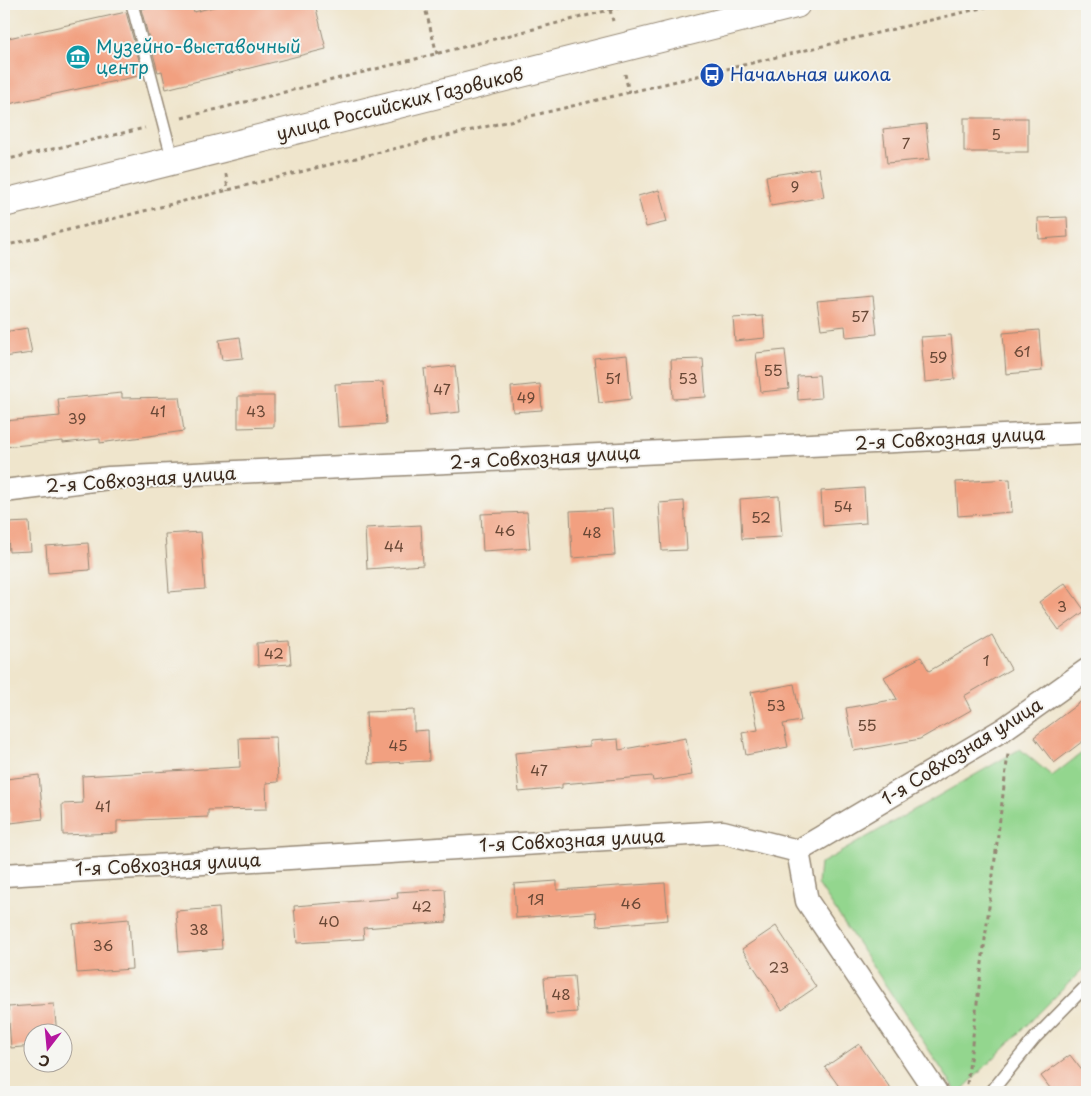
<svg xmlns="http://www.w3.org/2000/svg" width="1091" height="1096" viewBox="0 0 1091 1096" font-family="'Playpen Sans',sans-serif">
  <rect width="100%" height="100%" fill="#f6f6f2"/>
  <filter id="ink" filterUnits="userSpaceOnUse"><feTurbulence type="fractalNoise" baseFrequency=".02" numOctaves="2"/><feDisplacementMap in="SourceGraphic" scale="10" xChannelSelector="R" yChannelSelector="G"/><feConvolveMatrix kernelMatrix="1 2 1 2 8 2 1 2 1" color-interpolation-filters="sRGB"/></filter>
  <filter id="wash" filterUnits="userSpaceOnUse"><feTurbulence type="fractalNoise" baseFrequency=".0096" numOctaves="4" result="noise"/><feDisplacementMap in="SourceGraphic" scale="20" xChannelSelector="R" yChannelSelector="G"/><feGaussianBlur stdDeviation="1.12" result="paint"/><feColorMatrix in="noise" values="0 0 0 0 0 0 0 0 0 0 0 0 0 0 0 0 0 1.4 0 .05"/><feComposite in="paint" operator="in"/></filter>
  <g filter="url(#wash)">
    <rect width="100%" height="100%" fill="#efe5cc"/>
    <!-- green -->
    <path fill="#93d68e" stroke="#678056" d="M1020 749 1052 776 1087 749V953L1086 966 960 1092H957L818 884 820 864Z"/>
    <g id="blocks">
      <!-- building -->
      <g fill="#f2a080">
        <path d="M145 4H192L194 12 225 4H315L326 49 166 89 162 71 158 72 141 9 146 8Z"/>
        <path d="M126 12 143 75 4 105V39Z"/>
        <rect x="964" y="118" width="64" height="34"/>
        <path d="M926 124 930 159 887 163 883 129Z"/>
        <path d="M819 168 824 197 771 206 766 176Z"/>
        <path d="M659 190 667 222 646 227 638 196Z"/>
        <path d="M1067 217 1068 237 1039 239 1038 218Z"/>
        <path d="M873 296 877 334 846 337 845 326 821 329 817 301Z"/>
        <path d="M763 316 765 338 735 341 733 318Z"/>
        <path d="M27 328 32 353 4 357V332Z"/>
        <path d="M1039 330 1042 371 1006 374 1003 333Z"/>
        <path d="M951 335 955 379 925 382 921 337Z"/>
        <path d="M240 337 243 358 222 360 219 340Z"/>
        <path d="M785 350 789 389 761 392 756 353Z"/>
        <path d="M627 355 631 399 599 403 594 358Z"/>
        <path d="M703 359 706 397 673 399 671 360Z"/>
        <path d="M455 366 460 412 429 415 424 369Z"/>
        <path d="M819 375 821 398 798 400 797 376Z"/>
        <path d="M383 382 386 424 338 427 335 384Z"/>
        <path d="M540 384 542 410 513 412 511 387Z"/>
        <path d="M122 393V398L179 397 184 431 100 443V439L63 443V441L4 447V421L60 416 58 399Z"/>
        <path d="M238 396H274V427L238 428Z"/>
        <path d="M1010 479 1012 512 958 516 956 482Z"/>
        <path d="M864 488 866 523 823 526 821 491Z"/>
        <path d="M779 496 782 537 742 539 740 499Z"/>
        <path d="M684 501 687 550 662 551 659 503Z"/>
        <path d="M612 509 615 555 572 558 570 511Z"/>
        <path d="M527 512 530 548 483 551 481 514Z"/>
        <path d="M29 522 31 551 9 552 7 523Z"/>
        <path d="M421 525 423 565 367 569 365 528Z"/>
        <path d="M201 532 205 589 169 592 165 534Z"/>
        <path d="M88 543 90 570 48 573 46 546Z"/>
        <path d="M1065 583 1085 611 1059 630 1039 602Z"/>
        <path d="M992 635 1011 669 964 696 971 710 920 739 854 751 846 708 897 699 884 677 921 657 929 671Z"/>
        <path d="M289 641 291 664 258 666 257 643Z"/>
        <path d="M794 684 801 721 783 724 788 747 746 755 742 733 758 730 751 692Z"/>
        <path d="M1087 697V738L1054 763 1034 737Z"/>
        <path d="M414 710V731L428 730 429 761 368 764 366 712Z"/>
        <path d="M276 737 278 782 266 783 267 809 208 810V817L117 821V833L63 835 62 804 83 803 82 776 240 767 239 738Z"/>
        <path d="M686 738 692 775 653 781 652 776 562 784V788L519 792 515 753 590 746V741L618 739 619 750Z"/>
        <path d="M39 775 43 819 11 823 6 779Z"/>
        <path d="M557 881V890L665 883 668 920 597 926 596 912 516 918 514 884Z"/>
        <path d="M445 889 447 922 363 928 364 939 297 943 294 906 398 898 397 892Z"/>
        <path d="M219 908 222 949 179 952 176 911Z"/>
        <path d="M129 919 132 969 77 973 73 924Z"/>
        <path d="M776 926 816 987 782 1010 742 949Z"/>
        <path d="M574 976 577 1012 547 1014 544 978Z"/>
        <path d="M54 1004 57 1034H32V1046L11 1048 8 1007Z"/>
        <path d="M859 1044 893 1092H843L825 1067Z"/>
        <path d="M1070 1055 1087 1077V1092H1053L1041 1076Z"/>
      </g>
    </g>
  </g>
  <g filter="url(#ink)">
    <use href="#blocks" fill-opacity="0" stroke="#958875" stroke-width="1"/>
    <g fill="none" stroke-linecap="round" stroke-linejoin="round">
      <defs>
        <g id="lane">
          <path d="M132 4 173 161"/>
          <path d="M991 1092 1034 1039 1087 985"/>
        </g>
        <g id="street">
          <path d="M4 491 109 478 1087 432"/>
          <path d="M798 851 807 901 936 1092"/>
          <path d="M4 875 723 832 798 851 1004 729 1087 670"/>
        </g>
        <path id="secondary" d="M4 203 796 4"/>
      </defs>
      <!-- lane casing -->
      <use href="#lane" stroke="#958875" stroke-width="14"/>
      <!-- street casing -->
      <use href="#street" stroke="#958875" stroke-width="25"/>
      <!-- secondary casing -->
      <use href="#secondary" stroke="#958875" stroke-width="30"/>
      <!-- path -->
      <g stroke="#958875" stroke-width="3" stroke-dasharray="4 4" stroke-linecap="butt">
        <path d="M424 4 437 54"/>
        <path d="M610 10 613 21"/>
        <path d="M625 74 629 93"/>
        <path d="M182 118 633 4"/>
        <path d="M4 160 145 128"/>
        <path d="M226 174 228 191"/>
        <path d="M4 246 372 154 998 4"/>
        <path d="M966 1092 1008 754"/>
      </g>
      <!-- lane -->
      <use href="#lane" stroke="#fff" stroke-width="11"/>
      <!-- street -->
      <use href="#street" stroke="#fff" stroke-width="22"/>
      <!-- secondary -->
      <use href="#secondary" stroke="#fff" stroke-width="28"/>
    </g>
  </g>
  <!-- icons -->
  <defs>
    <symbol id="museum-disc" viewBox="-11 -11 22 22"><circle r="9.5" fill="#0f9aa8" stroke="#f6f6f2"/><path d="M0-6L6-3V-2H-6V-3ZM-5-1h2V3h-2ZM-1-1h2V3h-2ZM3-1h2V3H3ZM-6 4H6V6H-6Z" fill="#fff"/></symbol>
    <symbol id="bus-disc" viewBox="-11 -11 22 22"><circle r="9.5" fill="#1a4fb4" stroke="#f6f6f2"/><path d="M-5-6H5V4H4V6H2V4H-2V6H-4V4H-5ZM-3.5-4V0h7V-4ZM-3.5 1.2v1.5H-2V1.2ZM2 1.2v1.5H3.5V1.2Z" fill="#fff"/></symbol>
  </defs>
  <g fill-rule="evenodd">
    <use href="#museum-disc" x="64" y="43" width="28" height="28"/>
    <use href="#bus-disc" x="698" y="61" width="28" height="28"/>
  </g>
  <g text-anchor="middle" stroke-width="4" stroke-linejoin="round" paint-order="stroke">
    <!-- number labels -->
    <g font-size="15" fill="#694836">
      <text x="996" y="140">5</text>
      <text x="906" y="149">7</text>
      <text x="795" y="192">9</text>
      <text x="860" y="322">57</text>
      <text x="1022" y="357">61</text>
      <text x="938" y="363">59</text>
      <text x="773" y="376">55</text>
      <text x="613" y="384">51</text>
      <text x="688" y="384">53</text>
      <text x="442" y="395">47</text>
      <text x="526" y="403">49</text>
      <text x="158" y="417">41</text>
      <text x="256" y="417">43</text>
      <text x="77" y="424">39</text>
      <text x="843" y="512">54</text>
      <text x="761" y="523">52</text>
      <text x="505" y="536">46</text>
      <text x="592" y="538">48</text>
      <text x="394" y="552">44</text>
      <text x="1062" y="612">3</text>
      <text x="274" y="659">42</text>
      <text x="986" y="666">1</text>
      <text x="776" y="711">53</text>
      <text x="867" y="731">55</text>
      <text x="398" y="751">45</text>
      <text x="539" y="776">47</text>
      <text x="103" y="812">41</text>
      <text x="536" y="905">1Я</text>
      <text x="631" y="909">46</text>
      <text x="422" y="912">42</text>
      <text x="329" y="927">40</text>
      <text x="199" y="935">38</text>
      <text x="103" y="951">36</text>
      <text x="779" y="973">23</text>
      <text x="561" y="1000">48</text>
    </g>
    <!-- culture labels -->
    <g font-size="18" fill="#0d838f" stroke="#f6f6f2" text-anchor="start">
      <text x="96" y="53">Музейно-выставочный<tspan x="96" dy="21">центр</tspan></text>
    </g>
    <!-- transit labels -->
    <g font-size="18" fill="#164399" stroke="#f6f6f2" text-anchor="start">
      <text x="730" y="81">Начальная школа</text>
    </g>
    <!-- street labels -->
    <g font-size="18" fill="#3b2a1e" stroke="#f6f6f2">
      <text transform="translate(400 104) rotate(-14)" y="6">улица Российских Газовиков</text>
      <text transform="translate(950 439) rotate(-3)" y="6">2-я Совхозная улица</text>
      <text transform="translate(545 458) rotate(-3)" y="6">2-я Совхозная улица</text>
      <text transform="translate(141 480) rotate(-4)" y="6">2-я Совхозная улица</text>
      <text transform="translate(962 752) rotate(-32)" y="6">1-я Совхозная улица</text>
      <text transform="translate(572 841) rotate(-3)" y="6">1-я Совхозная улица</text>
      <text transform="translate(168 865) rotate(-3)" y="6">1-я Совхозная улица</text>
    </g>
  </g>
  <!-- margin -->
  <rect width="1091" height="1096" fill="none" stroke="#f6f6f2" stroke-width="20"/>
  <!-- north arrow -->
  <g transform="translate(48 1048) rotate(196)"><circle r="24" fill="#f6f6f2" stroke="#aba49d"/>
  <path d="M0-4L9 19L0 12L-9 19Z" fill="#b5179e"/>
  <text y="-8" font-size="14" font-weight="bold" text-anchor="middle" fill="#3b2a1e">С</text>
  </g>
</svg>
